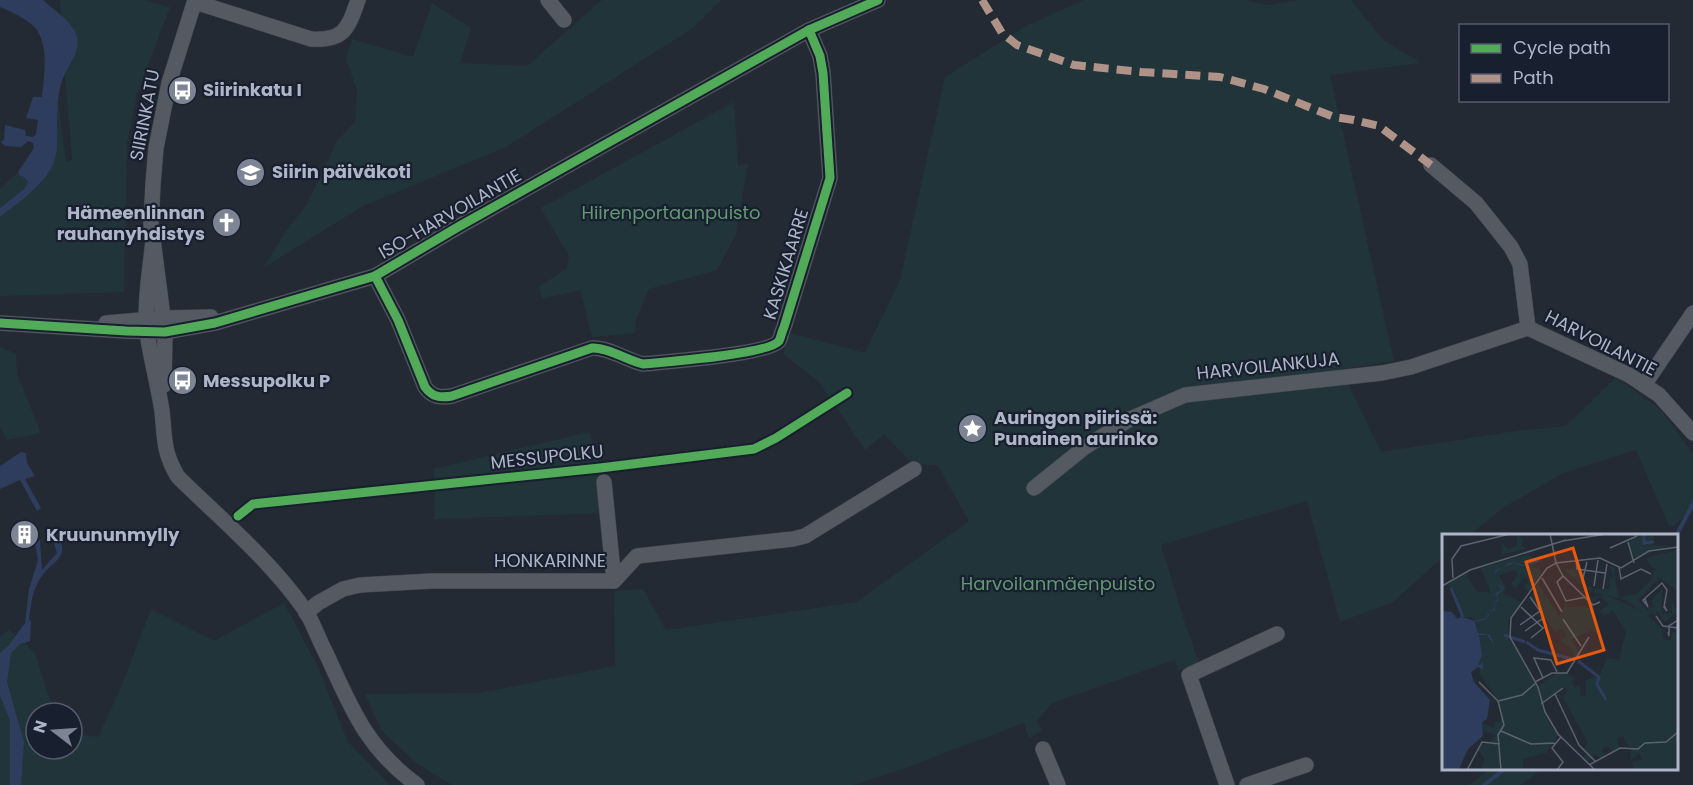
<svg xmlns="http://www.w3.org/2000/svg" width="1693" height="785" viewBox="0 0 1693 785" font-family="Poppins,sans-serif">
  <rect width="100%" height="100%" fill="#242a34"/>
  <!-- green -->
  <g fill="#21343a">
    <path d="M60 0H143L170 7 137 94 127 143 124 292 0 296V217L40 185 57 149 56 118 58 99 66 162 72 160 65 75 73 62 69 22 61 16Z"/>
    <path d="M602 0H722L693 28 506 147 363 206 263 268 287 230 308 203 337 141 355 122 357 90 346 59 352 39 413 57 432 3 471 28 460 63 527 66Z"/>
    <path d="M1084 0H1245L1267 5 1301 0H1351L1383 40 1421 63 1330 75 1394 361 1341 369 1381 452 1516 431 1566 426 1616 377 1661 410 1693 454V510L1670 528 1636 450 1563 473 1503 508 1468 536H1444V556L1393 602 1340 622 1307 501 1161 545 1183 617 1199 663 1178 670 1175 660 1052 703 1037 721 1042 731 1029 738 1024 723 897 771 853 785H452L416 763 382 731 365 694 480 693 615 666 614 591 643 589 666 630 857 602 969 521 938 466 912 463 884 434 865 450 819 382 783 354 790 333 865 353 900 280 945 77 1028 25Z"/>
    <path d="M734 102 738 166 748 163 736 234 717 270 649 289 636 319 635 333 592 337 580 290 542 299 539 287 566 269 569 256 541 208Z"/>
    <path d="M18 172 20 176 24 177 28 182 24 189 0 208V189Z"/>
    <path d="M0 347 16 354 17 374 41 433 7 440 0 426Z"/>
    <path d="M589 432 604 482 608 513 434 519 435 486 433 469Z"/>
    <path d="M284 603 318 667 348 742 390 785H0V636L9 630 35 653 54 713H36V749H72V734L98 737 119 692 151 609 214 641Z"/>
    <path d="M1491 768H1542V769L1521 785H1469Z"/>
  </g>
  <!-- water -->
  <g fill="#2e3d5d">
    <path d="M0 0H43C54 11 73 21 77 37 81 54 65 69 61 84 55 105 58 127 57 148 55 180 22 199 0 217V208L24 189 28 182 24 177 20 176 18 172 34 148 33 143 28 141 21 147 5 146 1 142 4 140 5 125 25 130 26 136 33 137 36 134 38 120 26 118 33 97H42C44 76 49 49 37 30 31 21 10 11 0 7Z"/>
    <path d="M21 452 26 453 27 463 35 476 25 479 41 508 37 511 20 480 0 489V466Z"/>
    <path d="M56 529C73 562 51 558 38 582 32 593 31 606 29 619L31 622 30 641 20 644 11 653 7 682 24 742 21 785H10V720L0 696V653L9 645 25 623 29 589 38 560 35 544 40 540 42 570 57 553 51 533Z"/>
  </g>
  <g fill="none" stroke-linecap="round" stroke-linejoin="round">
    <!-- stream -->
    <g stroke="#2e3d5d" stroke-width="4">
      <path d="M1676 536 1693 504"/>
      <path d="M1484 785 1506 768"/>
    </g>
    <defs>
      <g id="street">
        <path d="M548 0 564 20"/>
        <path d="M195 2 311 39C344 41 348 29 358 0"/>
        <path d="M1431 165 1476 203 1511 247 1520 264 1528 328 1629 375 1659 395 1693 433"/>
        <path d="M153 240C150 271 144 302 147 333 151 359 158 385 162 411 165 439 163 452 178 477 222 520 270 560 305 610 313 622 318 638 325 651 351 707 365 747 417 785"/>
        <path d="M375 276 398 320 425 387C432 397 440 398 452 396L592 348C607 347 627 360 643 364 665 362 769 354 779 341 781 337 782 331 784 327L830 178 823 73 820 56 809 30"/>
        <path d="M0 323 126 331 165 332 215 323 375 276 458 227 809 30 878 0"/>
        <path d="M106 323 164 318 211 317"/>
        <path d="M164 385 165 332 151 224 153 184 156 148 169 83 195 0"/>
        <path d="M1644 385 1693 313"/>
        <path d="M604 482 614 581"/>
        <path d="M1034 488 1085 447 1130 419 1185 395 1382 373 1411 367 1528 328"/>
        <path d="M306 613 318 603 343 589 360 585 432 581H614L637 556 793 539 805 536 914 469"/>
        <path d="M1043 749 1058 785"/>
        <path d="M1227 785 1189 675 1277 634"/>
        <path d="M1247 785 1306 765"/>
      </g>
    </defs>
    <!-- street casing -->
    <use href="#street" stroke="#41454d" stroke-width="16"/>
    <!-- street -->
    <use href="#street" stroke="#545962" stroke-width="15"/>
    <!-- quiet -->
    <path stroke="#af9288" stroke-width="8" stroke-dasharray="15 8" stroke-linecap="butt" d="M982 0 1002 33 1017 45 1074 65 1141 72 1220 77 1264 89 1334 117 1354 120 1379 126 1431 165"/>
    <defs>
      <g id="cycleway">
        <path d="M375 276 398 320 425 387C432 397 440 398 452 396L592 348C607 347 627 360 643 364 665 362 769 354 779 341 781 337 782 331 784 327L830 178 823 73 820 56 809 30"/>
        <path d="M0 323 126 331 165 332 215 323 375 276 458 227 809 30 878 0"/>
        <path d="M238 516 253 504 600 468 754 449 776 438 847 393"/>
      </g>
    </defs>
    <!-- cycleway casing -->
    <use href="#cycleway" stroke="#181f2f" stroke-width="13"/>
    <!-- cycleway -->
    <use href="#cycleway" stroke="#51ab58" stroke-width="9"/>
  </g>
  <!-- icons -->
  <defs>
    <symbol id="bus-disc" viewBox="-11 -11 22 22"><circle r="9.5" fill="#7d8494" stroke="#181f2f"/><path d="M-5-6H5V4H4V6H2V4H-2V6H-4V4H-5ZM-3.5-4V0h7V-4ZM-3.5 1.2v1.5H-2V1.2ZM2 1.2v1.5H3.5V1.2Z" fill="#fff"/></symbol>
    <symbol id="school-disc" viewBox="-11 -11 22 22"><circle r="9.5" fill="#7d8494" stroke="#181f2f"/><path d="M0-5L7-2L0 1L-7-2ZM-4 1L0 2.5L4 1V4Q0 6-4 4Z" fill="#fff"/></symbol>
    <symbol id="church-disc" viewBox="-11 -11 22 22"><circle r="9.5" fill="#7d8494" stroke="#181f2f"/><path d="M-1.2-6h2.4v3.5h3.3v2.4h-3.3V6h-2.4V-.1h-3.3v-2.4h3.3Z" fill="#fff"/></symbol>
    <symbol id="sight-disc" viewBox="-11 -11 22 22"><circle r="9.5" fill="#7d8494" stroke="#181f2f"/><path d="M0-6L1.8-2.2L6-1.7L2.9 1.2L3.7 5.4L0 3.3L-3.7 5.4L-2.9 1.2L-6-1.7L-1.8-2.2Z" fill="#fff"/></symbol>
    <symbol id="building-disc" viewBox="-11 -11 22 22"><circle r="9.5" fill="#7d8494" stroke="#181f2f"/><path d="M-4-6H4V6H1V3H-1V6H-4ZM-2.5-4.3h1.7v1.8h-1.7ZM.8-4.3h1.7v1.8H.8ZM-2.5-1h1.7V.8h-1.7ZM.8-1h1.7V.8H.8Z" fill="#fff"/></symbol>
  </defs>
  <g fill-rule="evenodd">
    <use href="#bus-disc" x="166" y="74" width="33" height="33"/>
    <use href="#school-disc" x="234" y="156" width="33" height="33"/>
    <use href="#church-disc" x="210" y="206" width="33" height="33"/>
    <use href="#bus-disc" x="166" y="364" width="33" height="33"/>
    <use href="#sight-disc" x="956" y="412" width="33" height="33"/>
    <use href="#building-disc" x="8" y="518" width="33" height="33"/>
  </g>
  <g text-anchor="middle" stroke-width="4.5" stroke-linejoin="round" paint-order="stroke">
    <!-- poi labels -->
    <g font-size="18" font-weight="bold" fill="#adb5c7" stroke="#181f2f" text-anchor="start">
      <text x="203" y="96">Siirinkatu I</text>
      <text x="272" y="178">Siirin päiväkoti</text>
      <text x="205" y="219" text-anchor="end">Hämeenlinnan<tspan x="205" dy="21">rauhanyhdistys</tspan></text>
      <text x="203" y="387">Messupolku P</text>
      <text x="994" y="424">Auringon piirissä:<tspan x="994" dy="21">Punainen aurinko</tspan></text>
      <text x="46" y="541">Kruununmylly</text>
    </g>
    <!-- street labels -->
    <g font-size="18" fill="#adb5c7" stroke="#181f2f">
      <text transform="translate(145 115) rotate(-79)" y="6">SIIRINKATU</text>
      <text transform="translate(450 214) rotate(-30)" y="6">ISO-HARVOILANTIE</text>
      <text transform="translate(786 264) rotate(-73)" y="6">KASKIKAARRE</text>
      <text transform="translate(1601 343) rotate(27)" y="6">HARVOILANTIE</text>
      <text transform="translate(1268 366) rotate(-6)" y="6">HARVOILANKUJA</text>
      <text transform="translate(547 457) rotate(-6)" y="6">MESSUPOLKU</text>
      <text x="550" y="567">HONKARINNE</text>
    </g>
    <!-- park labels -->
    <g font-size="18" fill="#629973" stroke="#181f2f">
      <text x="671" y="219">Hiirenportaanpuisto</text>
      <text x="1058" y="590">Harvoilanmäenpuisto</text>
    </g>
  </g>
  <!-- overview -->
  <g transform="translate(1442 534)">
    <rect width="236" height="236" fill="#242a34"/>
    <path d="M75 0 82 6 79 9 83 15 60 21 59 9 67 15 75 11ZM197 0H213L211 8 202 9V0V10L229 12 212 15 193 26 187 8ZM235 16V56L217 44 196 66 207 78 206 73 212 74 210 66 220 55V80L230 79 229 65 235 78 223 88 215 77 214 82 210 79 206 82 221 96 220 104 229 107 230 98 235 100V235H193L190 229 200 225 197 219 188 226 189 217 181 202 175 205 177 214 170 218 166 212 159 216 164 223 160 226 154 220 144 228 140 224 146 219 142 214 146 209 121 164 126 156 122 153 101 169 97 151 115 139H125L133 145 129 148 133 154 138 151 139 163 144 161V146L158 141 165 124 177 126 184 98 171 77 162 82 157 77 167 70 159 63 150 68 147 64 164 61 197 76 179 63 196 59 207 48 213 36 203 24ZM86 20 93 26 88 33 97 34 100 42 88 58 81 54 87 47 82 43 74 54 69 50 76 40 72 36 57 42 64 53 61 60 81 69 66 86V101L96 154 106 187 116 201 104 219 81 225V235H39L43 225 36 215 39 210 48 208 54 201 42 197 40 189 52 194 53 188 59 187 60 180 57 167 37 139 40 133H36L40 121 37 101H45L54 112 48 101 36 99 35 89 30 83H20L13 58 6 51 0 53 28 37 24 41 35 57 49 59 39 34ZM168 32 173 34V43H176L173 45 177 64 152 59 153 55H167L168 43 171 45ZM120 35 135 36 139 40 137 47 151 54 150 59ZM96 49 117 82 124 68 126 73 144 72 151 79 156 95 153 101 151 96 129 106 138 118 133 127 131 117 118 106 125 102 120 94 113 98 89 64Z" fill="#21343a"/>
    <path d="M90 25 100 27 81 32 70 29 68 31 61 32 53 39V49L61 53V56L55 61 54 60 57 66 51 69 53 72V75L52 76 46 78 47 82 45 85 33 88 36 99 48 101 54 113 45 101H37L40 121 36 132 41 128V136L36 133 29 138 32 148 48 166 45 185 40 188 41 202 26 215 17 235H0V77L10 78 15 85 19 83 16 72 20 83 32 87 45 84 46 78 53 74 51 69 56 65 53 60 61 55 53 49V37L61 32 70 28 81 31Z" fill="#2e3d5d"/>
    <path fill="none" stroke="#2e3d5d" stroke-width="3" d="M202 0V9L212 8M9 54 21 83M62 101 83 108M84 108 96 116 130 125M136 127 157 143 155 150 164 166"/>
    <path fill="none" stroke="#5b626f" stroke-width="1.5" d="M108 0 114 29 121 42 151 71 158 68M121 7 164 0M186 8 192 29M168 14 195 2M134 26 135 35 163 39M177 33 179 45 199 35 209 40M121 42 115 48 124 67 144 63M11 44 10 25 19 12 68 0M100 44 120 78M140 48 145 28M0 52 28 36 124 6M152 52 156 26M161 55 165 30M203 65 206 73 201 66 220 49 225 56 222 73 225 77 222 71M79 73 101 94M214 82 221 92 236 94M121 85 139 112M78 91 98 77 88 63M83 97 100 85M226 98 227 102V92L236 86M89 104 105 91M101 144 92 124 109 126 115 138M37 148 56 167M93 148 110 139H125L147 103M113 160 137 211 154 228M99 170 121 154M59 197 89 210 114 209 119 203M114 209 110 214 121 228 115 236M147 231 178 214 196 215 203 209 224 208 236 198M25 236 40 208 58 210M59 236 56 201 62 191 56 167 80 161 94 149M153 236 116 200 103 178 96 153 68 103 69 84 105 34 114 29 158 24 179 34 207 17 236 13"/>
    <path fill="#e8590c" fill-opacity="0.15" stroke="#e8590c" stroke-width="3" d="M131 14 162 116 115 130 84 28Z"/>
    <rect width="236" height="236" fill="none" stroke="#adb5c7" stroke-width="3"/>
  </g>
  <!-- legend -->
  <rect x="1459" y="24" width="210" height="78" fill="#181f2f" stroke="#545b6c" stroke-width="1.5"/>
  <rect x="1471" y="44" width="30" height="9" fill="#51ab58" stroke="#545b6c" stroke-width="1.5"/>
  <text x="1513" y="54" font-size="18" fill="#adb5c7">Cycle path</text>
  <rect x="1471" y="74" width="30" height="9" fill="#af9288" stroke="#545b6c" stroke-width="1.5"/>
  <text x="1513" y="84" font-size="18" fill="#adb5c7">Path</text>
  <!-- north arrow -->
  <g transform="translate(54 731) rotate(287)"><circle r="28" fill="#181f2f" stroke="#545b6c" stroke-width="1.5"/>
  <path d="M0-4.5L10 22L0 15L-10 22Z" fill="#7d8494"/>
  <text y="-9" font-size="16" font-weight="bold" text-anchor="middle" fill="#adb5c7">N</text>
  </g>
</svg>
